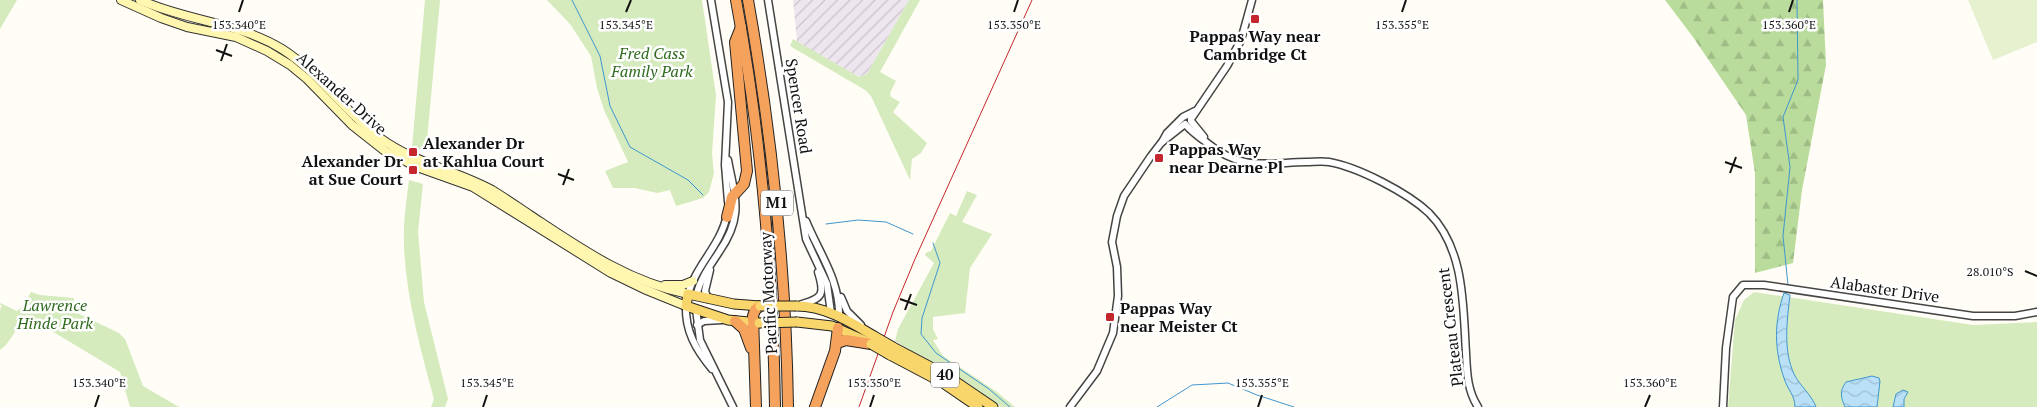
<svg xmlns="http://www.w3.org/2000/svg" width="2037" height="407" viewBox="0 0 2037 407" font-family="'PT Serif',serif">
  <defs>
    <pattern id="industrial-furrows" width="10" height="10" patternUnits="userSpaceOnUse" patternTransform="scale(1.25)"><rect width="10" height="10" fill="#eee6ef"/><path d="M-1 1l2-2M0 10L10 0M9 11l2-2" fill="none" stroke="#cbc4cc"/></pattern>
    <pattern id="forest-firs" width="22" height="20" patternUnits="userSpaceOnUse" patternTransform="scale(1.25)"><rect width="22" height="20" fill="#b9dc9c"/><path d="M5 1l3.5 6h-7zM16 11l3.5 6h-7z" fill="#9ebc85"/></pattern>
    <pattern id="water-waves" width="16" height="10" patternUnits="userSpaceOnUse" patternTransform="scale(1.25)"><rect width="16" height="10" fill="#b9e0f7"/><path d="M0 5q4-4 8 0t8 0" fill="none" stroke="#9ebfd3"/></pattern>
  </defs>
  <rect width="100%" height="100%" fill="#fffdf5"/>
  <!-- industrial -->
  <path fill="url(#industrial-furrows)" d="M793 0H909L867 74 859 77 797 42Z"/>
  <!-- grass -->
  <g fill="#d5ebbd">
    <path d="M0 0H17L0 29Z"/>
    <path d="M425 0H440L426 151 412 147Z"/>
    <path d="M547 0H702L716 95 712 154 714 173 709 192 703 198 676 206 670 190 657 193 635 188H613L605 171 628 162 604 110 597 88 591 56 570 24Z"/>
    <path d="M909 0H920L880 72 896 81 890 93 891 97 900 102 893 112 927 143 921 153 912 159 910 180 871 96 865 90 790 46 793 39 859 77 867 74Z"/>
    <path d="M409 180 423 184 418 232 424 302 448 399 445 407H431L434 399C419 344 402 283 404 226 405 210 407 195 409 180Z"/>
    <path d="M967 191 977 195 962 222 992 234 970 268 965 313 933 317V329L938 339 933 340 943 356 997 392 1015 407H1001L968 383 931 363 895 341 898 329 934 263 925 255 927 252 931 251 950 213 956 216Z"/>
    <path d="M31 292 40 295 74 298 73 311 119 333 125 339 143 386 179 407H130L120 372 35 321 17 329 6 345 0 350V310L2 305H0V303L17 311 23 306Z"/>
    <path d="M1754 292 1973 325 2037 322V407H1728L1735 320 1744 300Z"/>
  </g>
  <!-- forest -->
  <path fill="url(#forest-firs)" d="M1665 0H1823L1826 65 1802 190 1793 263 1755 273V173L1746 115 1693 37Z"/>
  <!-- pitch -->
  <path fill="#e6f2cf" d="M1968 0H2037V42L1993 60Z"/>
  <!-- water -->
  <g fill="url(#water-waves)" stroke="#3f96cf">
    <path d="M1784 293 1790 295C1787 321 1783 350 1794 374 1800 386 1811 394 1816 407H1795C1795 395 1787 389 1784 378 1774 350 1774 321 1784 293Z"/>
    <path d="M1872 376 1879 378 1880 381 1877 407H1845C1841 398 1839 391 1846 382Z"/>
    <path d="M1903 390 1908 392 1904 399V407H1893L1896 394Z"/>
  </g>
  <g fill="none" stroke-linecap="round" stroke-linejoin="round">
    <!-- stream -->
    <g stroke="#3f96cf" stroke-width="1">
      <path d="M572 0 600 56 610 106 630 147 688 180 703 195"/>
      <path d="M826 224 858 220 886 222 913 234"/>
      <path d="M933 243 940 263 922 318 921 334 936 353 989 389 1010 407"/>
      <path d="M1788 285 1783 236 1790 167 1783 117 1798 80 1797 0"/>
      <path d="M1157 407 1192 385 1228 383 1257 395 1294 407"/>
    </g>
    <defs>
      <g id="tertiary">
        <path d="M711 0 728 102 725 165 728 202"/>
        <path d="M768 0 806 239 827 284 831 313"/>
        <path d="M1191 119 1227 66 1241 40 1252 0"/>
        <path d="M1191 121 1204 137"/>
        <path d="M1186 125C1192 132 1199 137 1206 142 1241 171 1265 163 1306 162 1313 162 1322 161 1329 162 1358 167 1408 193 1429 213 1465 249 1463 306 1466 353 1467 372 1467 390 1478 407"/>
        <path d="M1162 142 1167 133 1183 117 1195 111"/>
        <path d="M806 221C819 253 840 280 839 316"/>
        <path d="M688 294C696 265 721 245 727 215"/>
        <path d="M696 296C700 279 710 266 719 252 744 216 735 198 728 160"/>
        <path d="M841 297 847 311 861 325"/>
        <path d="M708 299 705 291 710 270"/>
        <path d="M802 304C823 298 825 294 818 272"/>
        <path d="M686 306C685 331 696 350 712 369"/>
        <path d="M696 309 700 340 733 407"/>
        <path d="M697 325 704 321 722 320"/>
        <path d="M1070 407 1097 371 1113 333 1118 296 1117 267 1112 242 1117 216 1124 196 1151 156 1161 143 1185 124"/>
        <path d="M1723 407 1726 348 1733 297 1743 285H1764L1973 316H2015L2037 312"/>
      </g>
      <g id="secondary">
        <path d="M121 0 161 18 187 27 236 37 267 51 290 65 307 79 352 125 385 151 417 167 473 187 611 273 644 289 686 306"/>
        <path d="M140 0C186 21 238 22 282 49 320 73 344 112 380 138 414 163 455 170 492 190 505 198 518 207 530 215 580 248 628 282 688 294"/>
        <path d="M665 285H683L693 281"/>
      </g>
      <g id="primary">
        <path d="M796 306C825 306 849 321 874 336"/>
        <path d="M797 322 832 326 868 342"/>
        <path d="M759 323 728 320 686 306 688 294 734 304 760 306"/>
        <path d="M893 347 946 375 993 407"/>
        <path d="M890 355 943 383 978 407"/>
      </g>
      <g id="motorway">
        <path d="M736 0C761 135 773 270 775 407"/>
        <path d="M748 0C772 135 786 270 788 407"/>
        <path d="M727 217 732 197 744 184 747 171 735 42 741 27"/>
        <path d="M735 321 744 329 751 348"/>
        <path d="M837 343 846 340 871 344"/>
        <path d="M756 407 753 316 755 310 760 306"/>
        <path d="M815 407 835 351 838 328"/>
      </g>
    </defs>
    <!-- tertiary casing -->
    <use href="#tertiary" stroke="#444" stroke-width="9"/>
    <!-- secondary casing -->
    <use href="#secondary" stroke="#333" stroke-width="10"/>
    <!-- primary casing -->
    <use href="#primary" stroke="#222" stroke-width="11"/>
    <!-- motorway casing -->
    <use href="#motorway" stroke="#222" stroke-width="12"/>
    <!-- tertiary -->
    <use href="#tertiary" stroke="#fff" stroke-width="6"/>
    <!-- secondary -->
    <use href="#secondary" stroke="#fff6b0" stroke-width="8"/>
    <!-- primary -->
    <use href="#primary" stroke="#f9d66b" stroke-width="9"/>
    <!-- motorway -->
    <use href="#motorway" stroke="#f5a25d" stroke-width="10"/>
    <!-- rail -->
    <path stroke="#c4262e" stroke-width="1" d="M859 407 893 312 915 259 1032 0"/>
    <defs>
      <g id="primary-bridge">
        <path d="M760 306H796"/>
        <path d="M759 323 797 322"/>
        <path d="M874 336 893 347"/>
        <path d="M871 344 890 355"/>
      </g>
    </defs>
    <!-- primary-bridge casing -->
    <use href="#primary-bridge" stroke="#222" stroke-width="11" stroke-linecap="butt"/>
    <!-- primary-bridge -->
    <use href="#primary-bridge" stroke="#f9d66b" stroke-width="9"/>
  </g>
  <!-- ticks -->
  <path fill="none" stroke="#111" stroke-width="2" d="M239 12 243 0M626 12 631 0M1014 12 1018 0M1402 12 1406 0M1789 12 1793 0M216 50 232 56M221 61 227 44M1725 162 1742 168M1730 173 1736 157M558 174 574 180M563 185 569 169M2025 271 2037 276M900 299 917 305M905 310 911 294M95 407 99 395M483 407 487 395M870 407 874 395M1258 407 1262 395M1645 407 1650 395"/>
  <!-- markers -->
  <g fill="#c4262e" stroke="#fff" stroke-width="2">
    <rect x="1250" y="14" width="10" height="10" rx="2.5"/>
    <rect x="408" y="147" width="10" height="10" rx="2.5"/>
    <rect x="1154" y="153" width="10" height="10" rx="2.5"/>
    <rect x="408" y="165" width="10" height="10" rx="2.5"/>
    <rect x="1105" y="312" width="10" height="10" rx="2.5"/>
  </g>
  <g text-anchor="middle" stroke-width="5" stroke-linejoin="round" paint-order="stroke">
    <!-- shield labels -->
    <g fill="#fff" stroke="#585858" stroke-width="1">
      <rect x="761" y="190.5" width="32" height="25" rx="4"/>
      <rect x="931" y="362.5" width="28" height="25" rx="4"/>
    </g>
    <g font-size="15" font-weight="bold" fill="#111">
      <text x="777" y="208">M1</text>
      <text x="945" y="380">40</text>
    </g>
    <!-- poi labels -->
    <g font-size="16" font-weight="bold" fill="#111" stroke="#fff" text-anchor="start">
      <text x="1255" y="42" text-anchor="middle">Pappas Way near<tspan x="1255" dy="18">Cambridge Ct</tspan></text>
      <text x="423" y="149">Alexander Dr<tspan x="423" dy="18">at Kahlua Court</tspan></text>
      <text x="1169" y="155">Pappas Way<tspan x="1169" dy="18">near Dearne Pl</tspan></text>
      <text x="403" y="167" text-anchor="end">Alexander Dr<tspan x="403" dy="18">at Sue Court</tspan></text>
      <text x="1120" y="314">Pappas Way<tspan x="1120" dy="18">near Meister Ct</tspan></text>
    </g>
    <!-- park labels -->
    <g font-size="16" font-style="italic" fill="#2f6b1f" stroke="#fff">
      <text x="652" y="59">Fred Cass<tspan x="652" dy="18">Family Park</tspan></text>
      <text x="55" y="311">Lawrence<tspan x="55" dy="18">Hinde Park</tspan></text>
    </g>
    <!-- street labels -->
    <g font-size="16" fill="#111" stroke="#fff">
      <text transform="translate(342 93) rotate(42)" y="6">Alexander Drive</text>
      <text transform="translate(799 106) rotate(81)" y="6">Spencer Road</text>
      <text transform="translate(1885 289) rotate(8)" y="6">Alabaster Drive</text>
      <text transform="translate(768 293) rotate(-93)" y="6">Pacific Motorway</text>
      <text transform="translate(1450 327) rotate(-97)" y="6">Plateau Crescent</text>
    </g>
  </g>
  <g font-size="12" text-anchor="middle" fill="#111" stroke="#fff" stroke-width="5" stroke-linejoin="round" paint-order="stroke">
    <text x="239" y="29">153.340°E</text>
    <text x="626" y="29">153.345°E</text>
    <text x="1014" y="29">153.350°E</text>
    <text x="1402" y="29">153.355°E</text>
    <text x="1789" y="29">153.360°E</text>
    <text x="1990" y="276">28.010°S</text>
    <text x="99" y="387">153.340°E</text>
    <text x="487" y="387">153.345°E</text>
    <text x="874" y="387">153.350°E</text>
    <text x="1262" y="387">153.355°E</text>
    <text x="1650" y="387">153.360°E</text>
  </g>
</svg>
